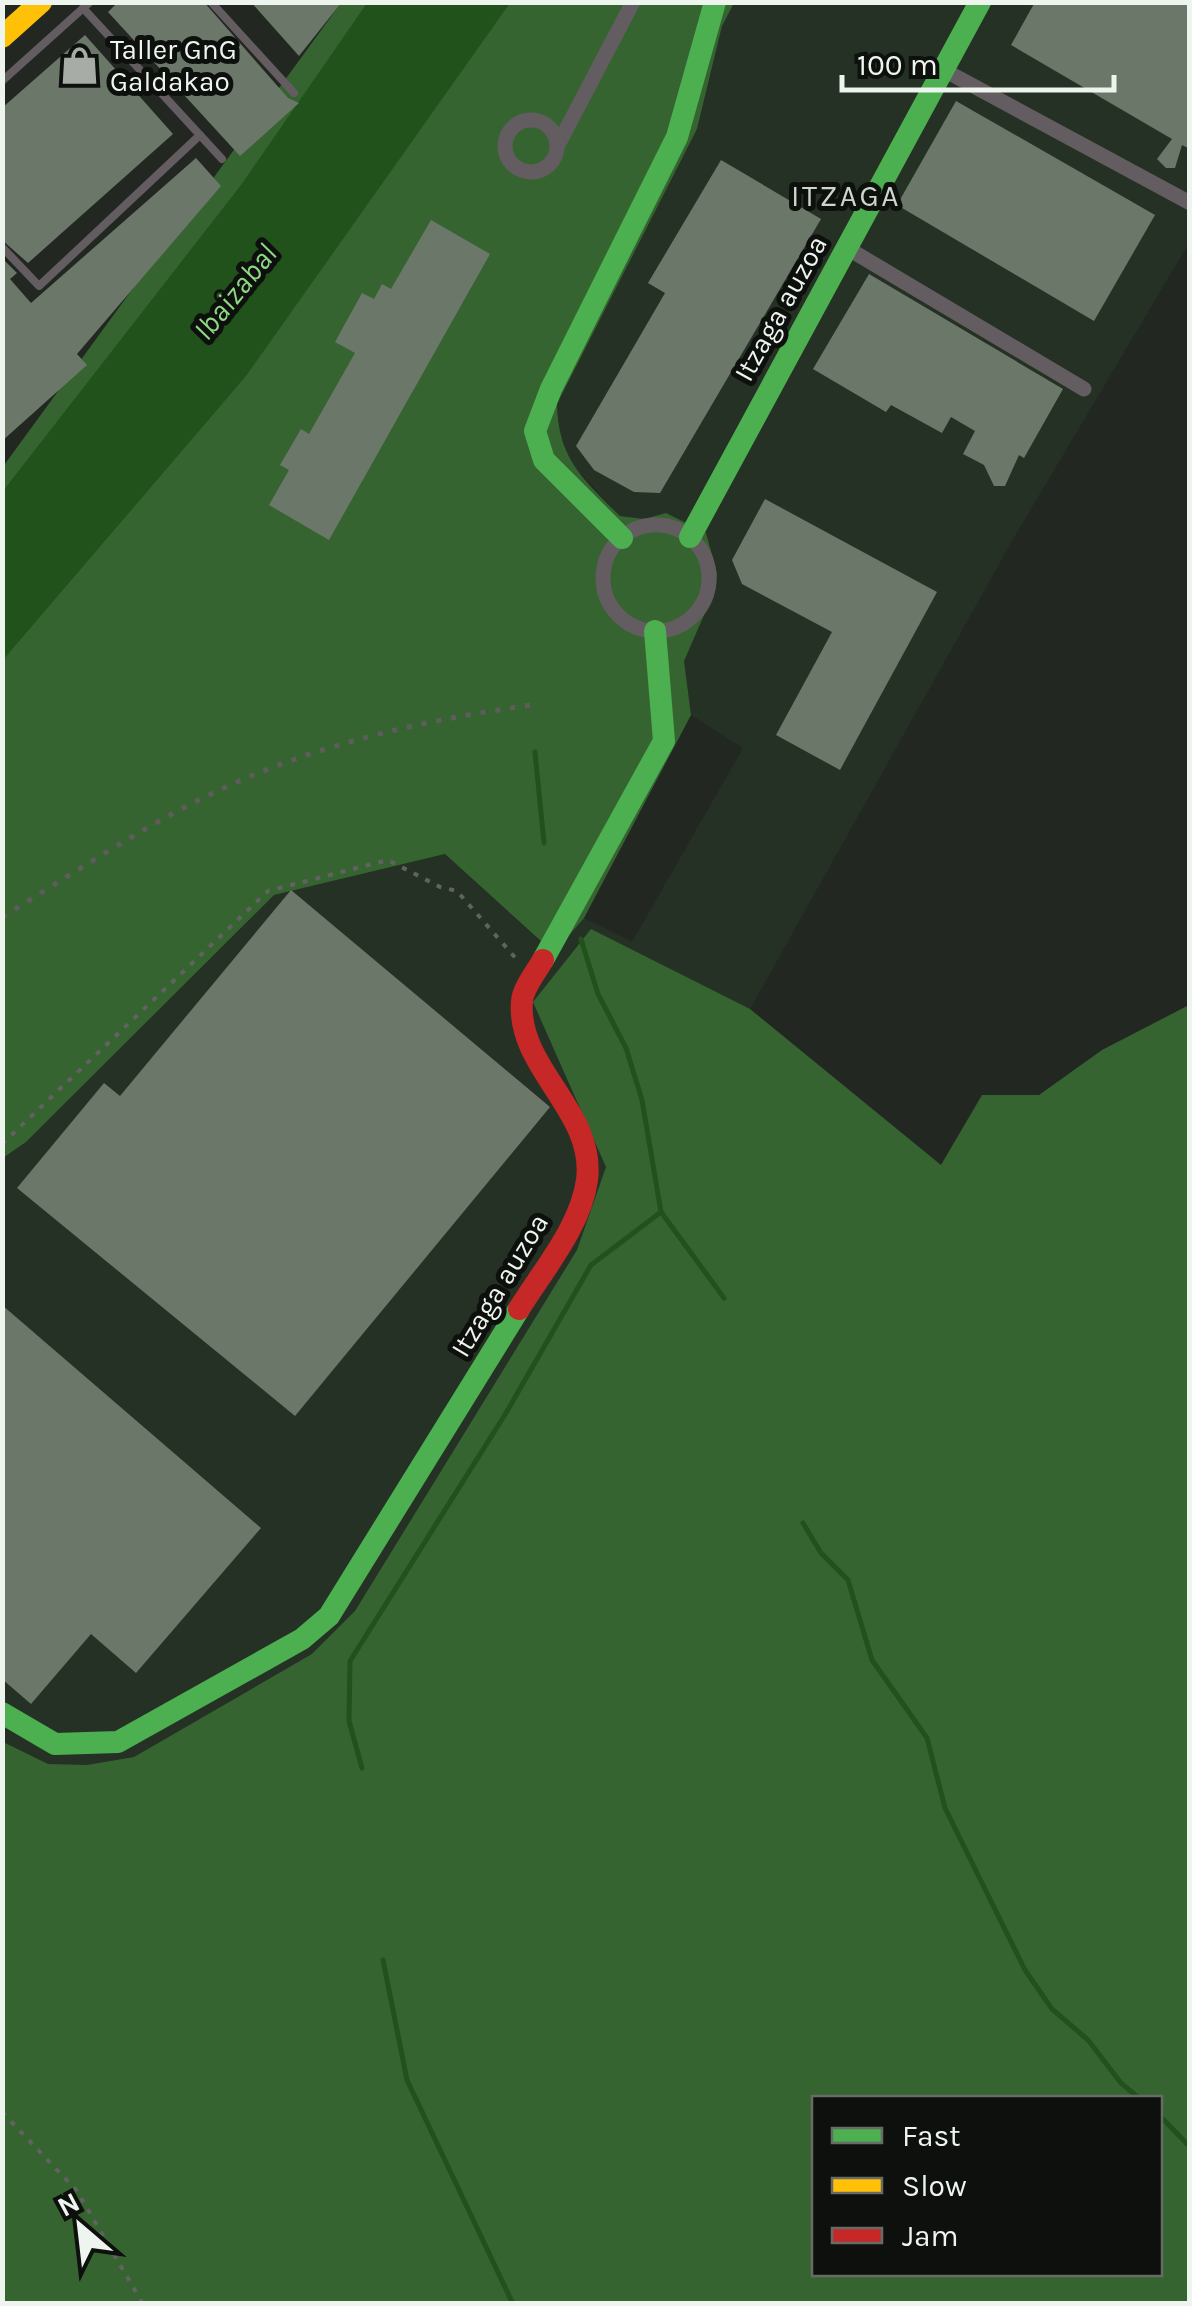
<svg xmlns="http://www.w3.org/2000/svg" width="1192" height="2306" viewBox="0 0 1192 2306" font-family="Karla,sans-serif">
  <rect width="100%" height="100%" fill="#222721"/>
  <!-- built -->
  <path fill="#253124" d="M734 3H1189V243L1012 541 377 1676 139 1809 3 1758V1158L26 1142 274 895 445 854 553 953 584 918 632 942 743 748 691 715 684 661 716 588 666 513 644 519 620 516 567 459 557 431V404L697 129 722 26Z"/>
  <!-- forest -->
  <g fill="#366431" fill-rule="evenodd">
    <path d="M341 3H734L722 26 697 129 557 404C558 459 583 479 620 516L644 519 666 513 706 533 717 573 716 588 684 661 691 715 584 918 554 953 445 854 274 895 26 1142 3 1158 2 468Z"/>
    <path d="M591 929 750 1009 941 1165 982 1095H1039L1102 1050 1189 1005V2303L3 2304V1742L48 1764 87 1765 134 1757 312 1654 355 1611 577 1250 606 1167 533 1002ZM814 2098H1160V2274H814Z"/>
  </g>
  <!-- water -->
  <path fill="#21521c" d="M367 3H510L246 376 3 660V491L241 185Z"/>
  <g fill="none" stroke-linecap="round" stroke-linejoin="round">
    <!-- stream -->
    <g stroke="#21521c" stroke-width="5">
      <path d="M535 752 544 843"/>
      <path d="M581 939 598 994 626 1048 642 1100 661 1212 724 1298"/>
      <path d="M803 1523 821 1553 848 1580 872 1660 927 1738 945 1808 1025 1970 1052 2009 1088 2040 1121 2083 1139 2098"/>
      <path d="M362 1768 349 1721 350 1661 506 1413 591 1265 661 1212"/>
      <path d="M383 1960 407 2080 513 2304"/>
      <path d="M1160 2116 1190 2147"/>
    </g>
  </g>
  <!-- building -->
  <g fill="#6b7869">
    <path d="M118 2H204L288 98 299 103 240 156 108 12Z"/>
    <path d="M251 2H342L299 56Z"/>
    <path d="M1035 2H1190V149L1182 145 1175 168H1166L1157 159 1172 139 1011 45Z"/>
    <path d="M85 35 173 134 28 263 2 240V108Z"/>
    <path d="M956 101 1155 215 1094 321 897 205Z"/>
    <path d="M196 158 221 186 77 354 87 365 2 441V258L17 273 10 279 31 303Z"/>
    <path d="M721 160 821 219 660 493 634 492 594 470 576 446 665 293 648 283Z"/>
    <path d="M431 220 490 254 329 540 269 505 289 470 280 465 301 429 309 434 355 353 335 342 362 293 374 299 382 284 391 289Z"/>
    <path d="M869 274 1063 389 1024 458 1019 455 1005 486H994L984 465 963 454 975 431 951 417 942 433 891 405 886 412 813 369Z"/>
    <path d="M765 499 937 592 840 770 776 735 832 632 742 584 732 560Z"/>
    <path d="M291 890 550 1107 295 1416 17 1188 104 1083 120 1096Z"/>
    <path d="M2 1305 261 1528 136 1673 91 1634 31 1704 2 1679Z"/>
  </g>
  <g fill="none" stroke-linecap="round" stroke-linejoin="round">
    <!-- path -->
    <g stroke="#636262" stroke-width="4" stroke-dasharray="5 8" stroke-linecap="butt">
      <path d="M2 1144 268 891 388 860 440 887 457 891 519 962"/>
      <path d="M2 2112 77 2191 143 2304"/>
    </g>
    <!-- lane -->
    <g stroke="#635c60" stroke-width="8">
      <path d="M211 2 294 93"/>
      <path d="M83 8 222 159"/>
      <path d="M2 81 90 2"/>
      <path d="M2 247 39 286 200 135"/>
    </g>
    <!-- street -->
    <g stroke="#635c60" stroke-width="15">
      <path d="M942 69 1190 203"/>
      <circle cx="531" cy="146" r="26"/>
      <path d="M558 145 633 2"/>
      <path d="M847 248 1084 389"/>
      <circle cx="656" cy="578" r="53"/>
    </g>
    <!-- fast -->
    <g stroke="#4caf50" stroke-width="22">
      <path d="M690 537 980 2"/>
      <path d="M622 538 544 460 535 431 551 389 677 137 715 2"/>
      <path d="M543 960 664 741 655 631"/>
      <path d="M2 1713 55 1744 118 1742 302 1639 329 1616 519 1309"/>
    </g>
    <!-- slow -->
    <path stroke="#ffc107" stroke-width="22" d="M2 37 41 2"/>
    <!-- jam -->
    <path stroke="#c62828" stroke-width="22" d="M519 1309C543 1270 581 1226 587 1180 596 1111 516 1068 522 1001 523 988 536 972 543 960"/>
    <!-- rail -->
    <path stroke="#5e5d5c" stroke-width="5" stroke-dasharray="5 10" stroke-linecap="butt" d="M2 917C76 872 149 822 228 786 327 741 431 719 538 704"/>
  </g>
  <!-- icons -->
  <defs>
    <symbol id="shop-bare" viewBox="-9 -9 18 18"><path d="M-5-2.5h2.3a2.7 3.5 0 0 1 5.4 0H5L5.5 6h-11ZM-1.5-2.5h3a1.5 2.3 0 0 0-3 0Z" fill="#a7aca6" stroke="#0d100c" stroke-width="2.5" paint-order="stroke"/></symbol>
  </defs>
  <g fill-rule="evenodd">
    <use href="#shop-bare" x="52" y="38" width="55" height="55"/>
  </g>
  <g text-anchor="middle" stroke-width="10" stroke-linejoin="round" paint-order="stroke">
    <!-- poi labels -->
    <g font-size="28" fill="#eef4ee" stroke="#0d100c" text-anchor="start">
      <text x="110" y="59">Taller GnG<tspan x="110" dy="32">Galdakao</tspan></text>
    </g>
    <!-- street labels -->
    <g font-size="28" fill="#eef4ee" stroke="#0d100c">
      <text transform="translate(780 308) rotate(-61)" y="10">Itzaga auzoa</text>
      <text transform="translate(499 1285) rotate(-59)" y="10">Itzaga auzoa</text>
    </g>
    <!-- neighbourhood labels -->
    <g font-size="30" letter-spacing="2.5" fill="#ccd7ca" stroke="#0d100c">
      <text x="846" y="206">ITZAGA</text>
    </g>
    <!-- water labels -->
    <g font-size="30" font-style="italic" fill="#8ed885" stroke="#0d100c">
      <text transform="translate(235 292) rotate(-51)" y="10">Ibaizabal</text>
    </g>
  </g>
  <!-- border -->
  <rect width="1192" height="2306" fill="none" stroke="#eef4ee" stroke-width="10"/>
  <!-- legend -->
  <rect x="812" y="2096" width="350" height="180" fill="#0d100c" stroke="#676b66" stroke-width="2.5"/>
  <rect x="832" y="2128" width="50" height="15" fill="#4caf50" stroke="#676b66" stroke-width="2.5"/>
  <text x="902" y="2146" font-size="30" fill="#eef4ee">Fast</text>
  <rect x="832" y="2178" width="50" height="15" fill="#ffc107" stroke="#676b66" stroke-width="2.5"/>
  <text x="902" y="2196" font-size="30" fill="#eef4ee">Slow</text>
  <rect x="832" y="2228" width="50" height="15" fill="#c62828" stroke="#676b66" stroke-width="2.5"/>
  <text x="902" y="2246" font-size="30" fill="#eef4ee">Jam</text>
  <!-- north arrow -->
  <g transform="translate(80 2226) rotate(332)" stroke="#0d100c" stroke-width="8" paint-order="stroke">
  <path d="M0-8L18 38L0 25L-18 38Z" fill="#eef4ee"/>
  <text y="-15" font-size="28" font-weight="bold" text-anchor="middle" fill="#eef4ee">N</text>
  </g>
  <!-- scale -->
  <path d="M842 75v15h272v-15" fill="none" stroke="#eef4ee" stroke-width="5"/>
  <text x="857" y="75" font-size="30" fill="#eef4ee" stroke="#0d100c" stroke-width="8" paint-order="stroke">100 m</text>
</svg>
